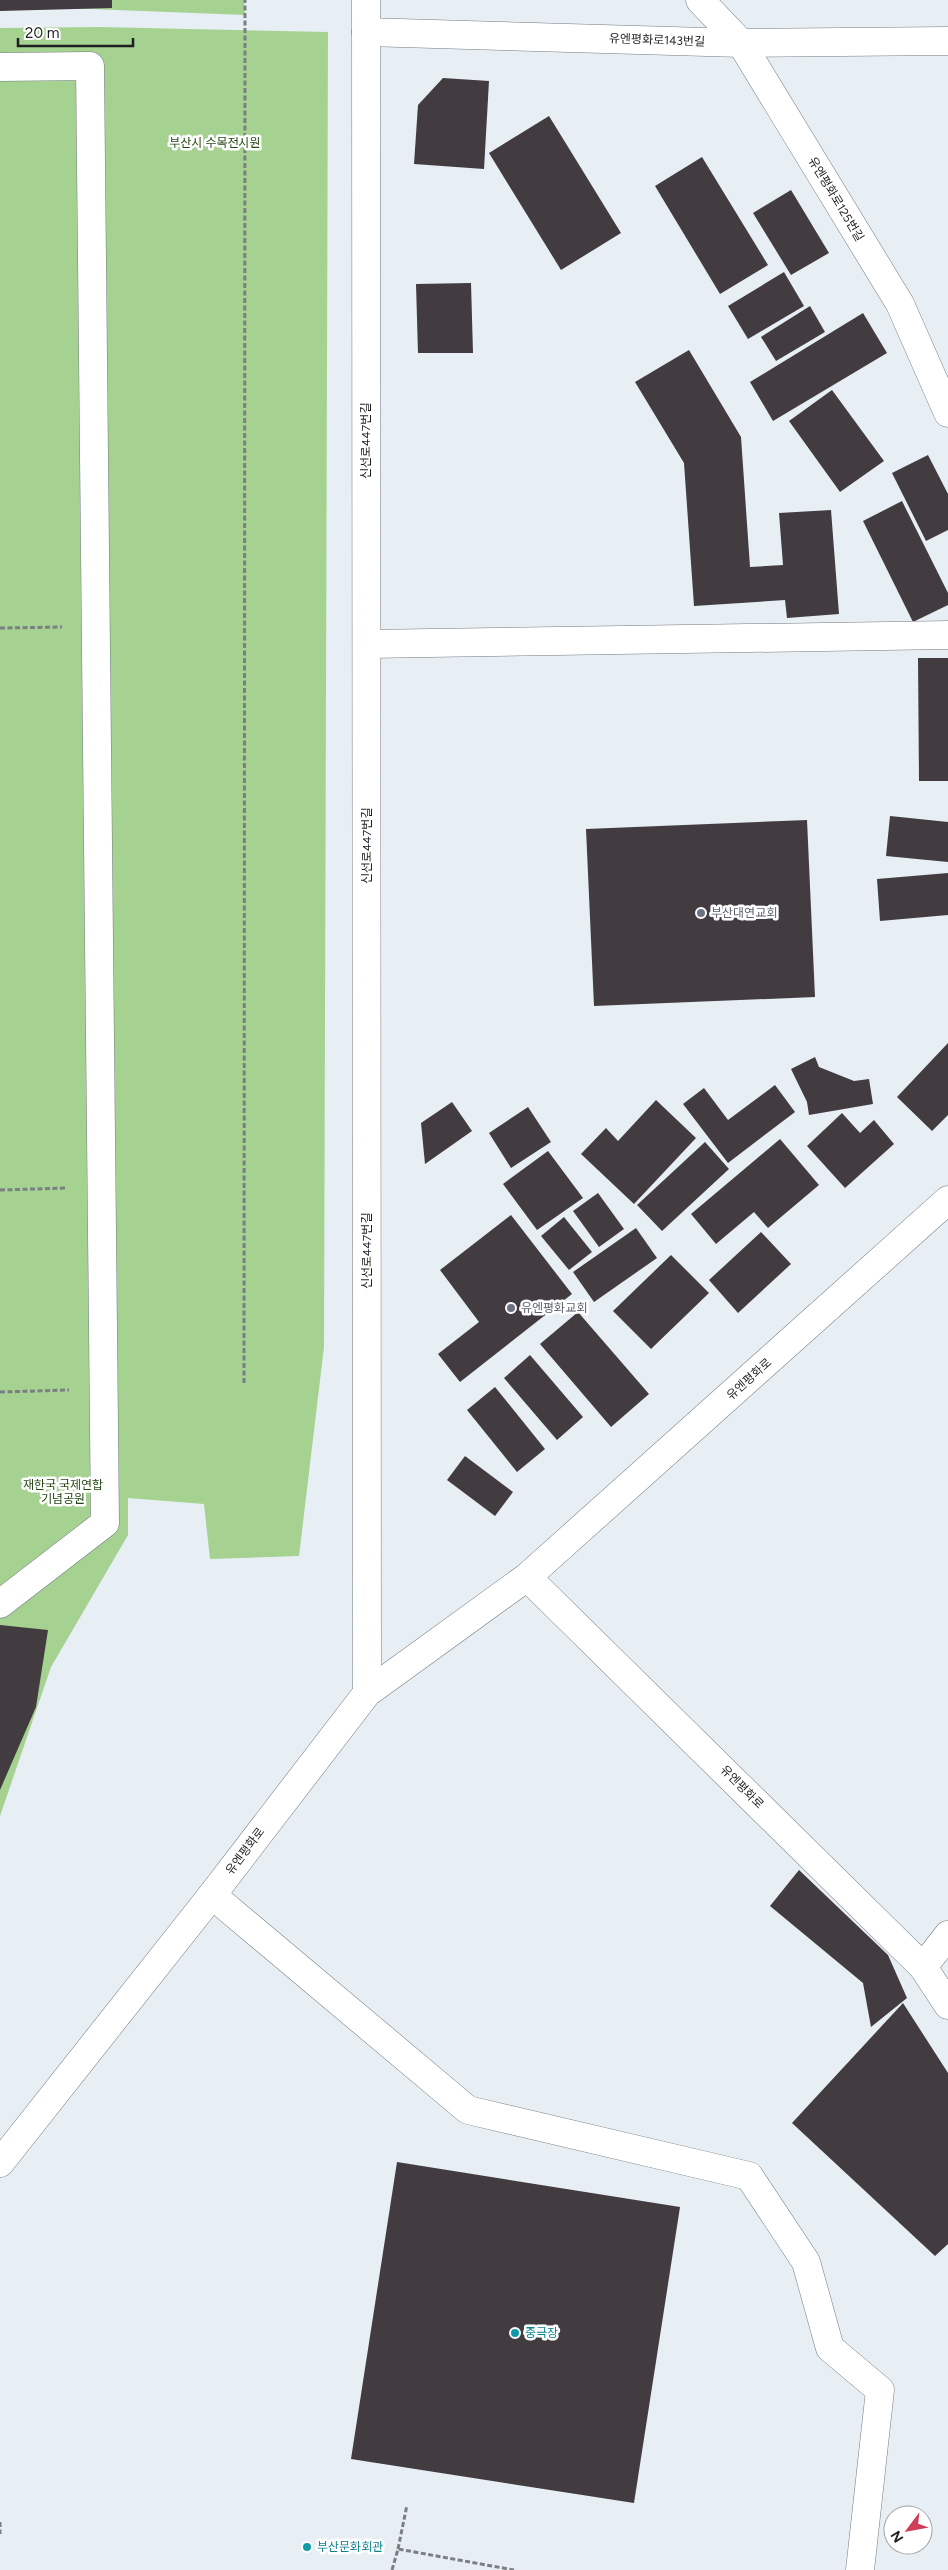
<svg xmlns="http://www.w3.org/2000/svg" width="948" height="2570" viewBox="0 0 948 2570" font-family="Figtree,'Noto Sans KR',sans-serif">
  <rect width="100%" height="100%" fill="#e7eef4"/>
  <!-- green -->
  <g fill="#a5d290">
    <path d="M0 0H244L245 15 91 9H0Z"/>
    <path d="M100 27 328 32 324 1347 299 1556 210 1559 204 1504 128 1498V1535L51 1667 0 1816V28Z"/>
  </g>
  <!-- building -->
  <g fill="#423c41">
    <path d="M0 0H112V8L0 11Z"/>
    <path d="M443 78 489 81 484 169 414 164 418 105Z"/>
    <path d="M549 116 621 233 561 270 489 153Z"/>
    <path d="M702 157 768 265 720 294 655 186Z"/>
    <path d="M791 190 829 253 791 275 753 213Z"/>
    <path d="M784 272 804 306 748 339 728 306Z"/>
    <path d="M471 283 473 353H418L416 284Z"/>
    <path d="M810 306 825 332 776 361 761 337Z"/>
    <path d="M863 313 887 353 773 421 750 382Z"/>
    <path d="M689 350 741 437 750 567 783 565 779 513 831 510 839 614 787 618 785 600 694 606 684 463 635 382Z"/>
    <path d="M832 390 884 461 840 492 789 421Z"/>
    <path d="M928 455 948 494V530L926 541 892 473Z"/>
    <path d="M902 501 948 593V605L913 622 863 521Z"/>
    <path d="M918 658H948V781H919Z"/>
    <path d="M890 816 948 822V862L886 856Z"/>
    <path d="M807 820 815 997 594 1006 586 829Z"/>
    <path d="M948 873V915L880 921 877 879Z"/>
    <path d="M948 1043V1115L932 1131 897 1097Z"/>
    <path d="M815 1057 819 1067 854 1081 869 1079 873 1104 809 1115 807 1102 791 1069Z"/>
    <path d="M775 1085 795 1112 728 1163 683 1104 704 1088 728 1120Z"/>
    <path d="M656 1100 696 1138 634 1204 581 1154 606 1128 618 1141Z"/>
    <path d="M452 1102 472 1131 425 1164 421 1123Z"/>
    <path d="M528 1107 551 1142 511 1168 489 1133Z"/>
    <path d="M842 1113 860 1133 874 1120 894 1144 845 1188 807 1146Z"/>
    <path d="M780 1139 819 1185 768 1228 754 1212 716 1244 691 1214Z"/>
    <path d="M705 1142 729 1169 662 1231 637 1205Z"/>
    <path d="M548 1151 583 1198 537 1230 503 1184Z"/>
    <path d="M598 1193 624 1229 599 1247 573 1211Z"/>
    <path d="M511 1215 572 1294 460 1382 438 1354 479 1322 440 1270Z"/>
    <path d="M564 1217 592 1252 569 1270 541 1236Z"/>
    <path d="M636 1228 657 1258 594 1302 573 1272Z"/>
    <path d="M761 1232 791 1264 738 1313 709 1280Z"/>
    <path d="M671 1255 709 1293 651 1349 613 1311Z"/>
    <path d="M578 1312 649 1394 611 1427 540 1344Z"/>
    <path d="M530 1355 583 1417 557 1440 504 1378Z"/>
    <path d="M495 1387 545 1449 517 1472 467 1410Z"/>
    <path d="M465 1456 513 1492 495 1516 447 1480Z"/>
    <path d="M0 1625 48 1630 36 1707 0 1790Z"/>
    <path d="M799 1870 888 1955 907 1998 871 2027 863 1983 770 1906Z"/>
    <path d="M903 2003 948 2073V2244L935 2256 792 2123Z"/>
    <path d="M397 2162 680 2207 634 2503 351 2459Z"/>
  </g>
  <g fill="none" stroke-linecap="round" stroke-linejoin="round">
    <defs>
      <g id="minor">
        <path d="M366 0 367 1693"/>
        <path d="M700 0 741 43 900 304 948 413"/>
        <path d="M366 32 741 43 948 41"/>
        <path d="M0 67 90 66 105 1523 0 1604"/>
        <path d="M367 644 948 635"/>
        <path d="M527 1577 923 1967 948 2005"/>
        <path d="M212 1895 468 2110 749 2176 806 2262 830 2348 880 2390 860 2570"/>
        <path d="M923 1967 948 1935"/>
      </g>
      <path id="major" d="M0 2163 212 1895 367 1693 527 1577 948 1200"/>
    </defs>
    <!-- minor casing -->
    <use href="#minor" stroke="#757c81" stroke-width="29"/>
    <!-- major casing -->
    <use href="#major" stroke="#757c81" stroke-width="29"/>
    <!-- path -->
    <g stroke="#7b7f84" stroke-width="3" stroke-dasharray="5 2.5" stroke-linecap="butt">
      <path d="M0 628 62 627"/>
      <path d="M0 1190 67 1188"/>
      <path d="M244 1383 245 0"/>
      <path d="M0 1392 69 1390"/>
      <path d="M0 2522V2534"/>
      <path d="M398 2549 407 2505"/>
      <path d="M392 2570 398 2549 514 2570"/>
    </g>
    <!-- minor -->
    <use href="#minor" stroke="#fff" stroke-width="28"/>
    <!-- major -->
    <use href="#major" stroke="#fff" stroke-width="28"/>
  </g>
  <!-- markers -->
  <g fill="#6b7280" stroke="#fff" stroke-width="2">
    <circle cx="701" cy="913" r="5"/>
    <circle cx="511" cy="1308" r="5"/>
  </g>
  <g fill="#0f9aa8" stroke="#fff" stroke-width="2">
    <circle cx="515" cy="2333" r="5"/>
    <circle cx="307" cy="2547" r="5"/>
  </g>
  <g text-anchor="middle" stroke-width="5" stroke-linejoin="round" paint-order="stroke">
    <!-- street labels -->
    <g font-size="12" fill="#1d1f22" stroke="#fff">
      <text transform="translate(657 40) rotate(2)" y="4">유엔평화로143번길</text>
      <text transform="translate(836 199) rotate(59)" y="4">유엔평화로125번길</text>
      <text transform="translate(366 441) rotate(-90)" y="4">신선로447번길</text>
      <text transform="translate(367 846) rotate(-90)" y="4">신선로447번길</text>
      <text transform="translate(367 1251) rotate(-90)" y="4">신선로447번길</text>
      <text transform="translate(749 1379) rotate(-42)" y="4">유엔평화로</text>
      <text transform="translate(742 1787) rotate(45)" y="4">유엔평화로</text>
      <text transform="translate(245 1851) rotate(-53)" y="4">유엔평화로</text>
    </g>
    <!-- park labels -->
    <g font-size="12" fill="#264812" stroke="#fff">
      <text x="215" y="147">부산시 수목전시원</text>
      <text x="63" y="1489">재한국 국제연합<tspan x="63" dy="14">기념공원</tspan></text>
    </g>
    <!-- worship labels -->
    <g font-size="12" fill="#5b616d" stroke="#fff" text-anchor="start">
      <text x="711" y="917">부산대연교회</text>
      <text x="521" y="1312">유엔평화교회</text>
    </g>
    <!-- culture labels -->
    <g font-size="12" fill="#0d838f" stroke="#fff" text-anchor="start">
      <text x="525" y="2337">중극장</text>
      <text x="317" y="2551">부산문화회관</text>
    </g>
  </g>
  <!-- north arrow -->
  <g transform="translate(908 2530) rotate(238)"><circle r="24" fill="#ffffff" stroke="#a5a5a7"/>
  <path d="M0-4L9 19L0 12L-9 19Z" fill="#ce3e58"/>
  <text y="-8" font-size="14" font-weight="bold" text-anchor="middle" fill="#1d1f22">N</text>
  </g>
  <!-- scale -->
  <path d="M18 38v8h115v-8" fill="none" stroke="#1d1f22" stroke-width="2.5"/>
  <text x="25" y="38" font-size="15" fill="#1d1f22" stroke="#ffffff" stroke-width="4" paint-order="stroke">20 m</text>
</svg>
